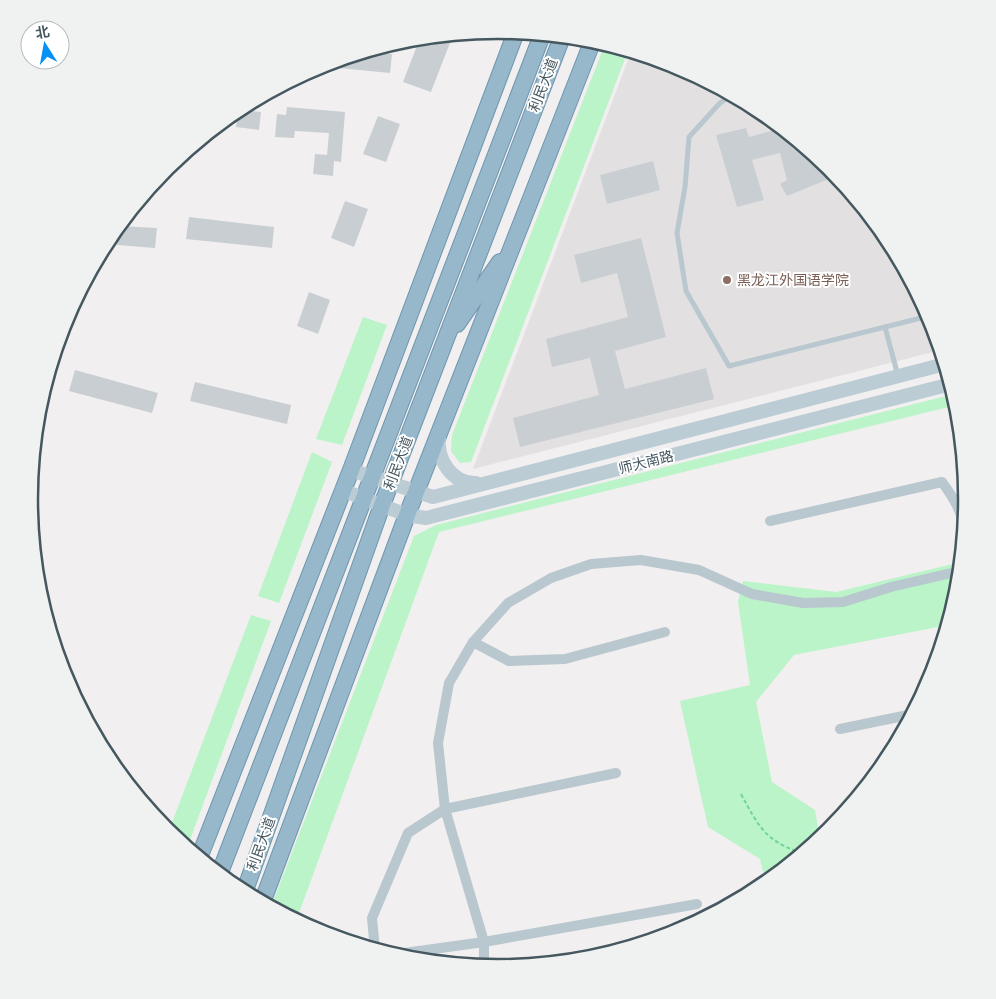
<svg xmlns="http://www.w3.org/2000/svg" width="996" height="999" viewBox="0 0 996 999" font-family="Manrope,'Noto Sans SC',sans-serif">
  <rect width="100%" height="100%" fill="#f2eff0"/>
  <!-- education -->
  <path fill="#e3e0e2" d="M631 52 678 66 759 109 830 168 888 239 932 320 941 350 473 469Z"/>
  <!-- green -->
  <g fill="#baf4c8">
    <path d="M605 44 628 51 471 462 460 463 451 451 452 435Z"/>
    <path d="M363 317 387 325 342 445 316 439Z"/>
    <path d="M954 394 957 405 439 532 296 921 271 907 414 536 436 525Z"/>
    <path d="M312 452 332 462 279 603 258 596Z"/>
    <path d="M961 562 958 591 948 625 794 655 756 702 772 782 815 810 820 839 766 884 760 859 708 827 680 701 750 685 738 602 743 581 836 592Z"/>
    <path d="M251 615 271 621 187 848 168 833Z"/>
  </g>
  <!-- building -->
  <g fill="#c9ced3">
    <path d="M453 35 431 92 403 82 420 38Z"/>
    <path d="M366 51 392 54 390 73 318 66Z"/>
    <path d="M287 107 345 112 341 162 334 161 333 176 313 174 315 154 327 155 329 133 295 131 294 138 275 137 277 114 286 115Z"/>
    <path d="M237 109 261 112 259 130 236 127 237 117 229 116Z"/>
    <path d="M378 116 400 124 386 162 363 154Z"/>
    <path d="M746 128 749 137 782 128 788 133 790 143 798 141 836 176 787 196 780 184 787 180 780 153 752 160 764 200 737 207 716 135Z"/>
    <path d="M653 161 660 190 607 204 600 175Z"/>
    <path d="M345 201 368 209 354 247 331 238Z"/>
    <path d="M189 217 274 227 272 248 186 239Z"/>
    <path d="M119 226 157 228 155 248 117 245Z"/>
    <path d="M641 238 666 337 615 351 625 389 706 368 714 399 520 447 513 418 599 395 590 358 552 367 546 339 628 317 617 273 581 283 574 255Z"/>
    <path d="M309 292 330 300 318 334 297 326Z"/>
    <path d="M75 370 158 393 152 413 69 391Z"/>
    <path d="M195 382 291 405 287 424 190 401Z"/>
  </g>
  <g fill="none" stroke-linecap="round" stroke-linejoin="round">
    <defs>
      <g id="trunk">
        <path d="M457 324 500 262"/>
        <path d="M199 858 351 470 516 32"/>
        <path d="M219 875 542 35"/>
        <path d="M244 893 382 505 562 37"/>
        <path d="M262 903 407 515 593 40"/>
      </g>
    </defs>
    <!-- trunk casing -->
    <use href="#trunk" stroke="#6d96af" stroke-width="18"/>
    <!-- path -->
    <path stroke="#6ed694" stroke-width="2" stroke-dasharray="4 2.5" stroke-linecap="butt" d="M741 794C758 825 764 840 799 852L800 856"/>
    <!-- service -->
    <g stroke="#b9c7ce" stroke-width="5">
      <path d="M732 95 720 103 689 137 685 187 677 233 686 291 729 366 929 316"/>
      <path d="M885 327 898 376"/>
    </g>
    <!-- minor -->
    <g stroke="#b9c7ce" stroke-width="10">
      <path d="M770 521 942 482C953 497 962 511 964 530"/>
      <path d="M473 642 509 661 565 659 665 632"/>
      <path d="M840 729 913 714"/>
      <path d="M375 950 372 918 408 833 445 809 616 773"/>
      <path d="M390 955 484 942 697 904"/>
      <path d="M484 967V942L445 809 438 743 449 683 473 642 508 603 551 578 591 564 641 560 699 570 752 594 803 603 843 602 891 587 960 571"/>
    </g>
    <!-- secondary -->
    <g stroke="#bbccd5" stroke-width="14">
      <path d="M439 436C436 459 452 484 476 483"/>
      <path d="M351 470 433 497 945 364"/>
      <path d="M342 490 407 515 426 518 951 384"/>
    </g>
    <!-- trunk -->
    <use href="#trunk" stroke="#97b8ca" stroke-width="16"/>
  </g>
  <!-- markers -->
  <circle fill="#8d6e63" stroke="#fff" stroke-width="2" cx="727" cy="280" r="5"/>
  <g text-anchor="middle" stroke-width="4" stroke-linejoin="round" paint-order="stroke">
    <!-- street labels -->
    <g font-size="14" fill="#45575f" stroke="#fff">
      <text transform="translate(543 85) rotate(-69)" y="5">利民大道</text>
      <text transform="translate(646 462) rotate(-14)" y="5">师大南路</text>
      <text transform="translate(398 463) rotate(-69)" y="5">利民大道</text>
      <text transform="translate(261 844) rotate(-70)" y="5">利民大道</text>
    </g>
    <!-- education labels -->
    <g font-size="14" fill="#785e54" stroke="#fff" text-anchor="start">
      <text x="737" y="285">黑龙江外国语学院</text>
    </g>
  </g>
  <!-- crop -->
  <path d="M0 0H996V999H0ZM38 499a460 460 0 1 1 920 0a460 460 0 1 1-920 0Z" fill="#f0f2f2" fill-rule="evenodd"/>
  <path fill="none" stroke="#45575f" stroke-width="2.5" d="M38 499a460 460 0 1 1 920 0a460 460 0 1 1-920 0Z"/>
  <!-- north arrow -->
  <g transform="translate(45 45) rotate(349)"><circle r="24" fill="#ffffff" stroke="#b5bcbf"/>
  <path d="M0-4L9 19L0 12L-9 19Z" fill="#0691f5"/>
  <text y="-8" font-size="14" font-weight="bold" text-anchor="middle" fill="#45575f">北</text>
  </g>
</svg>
